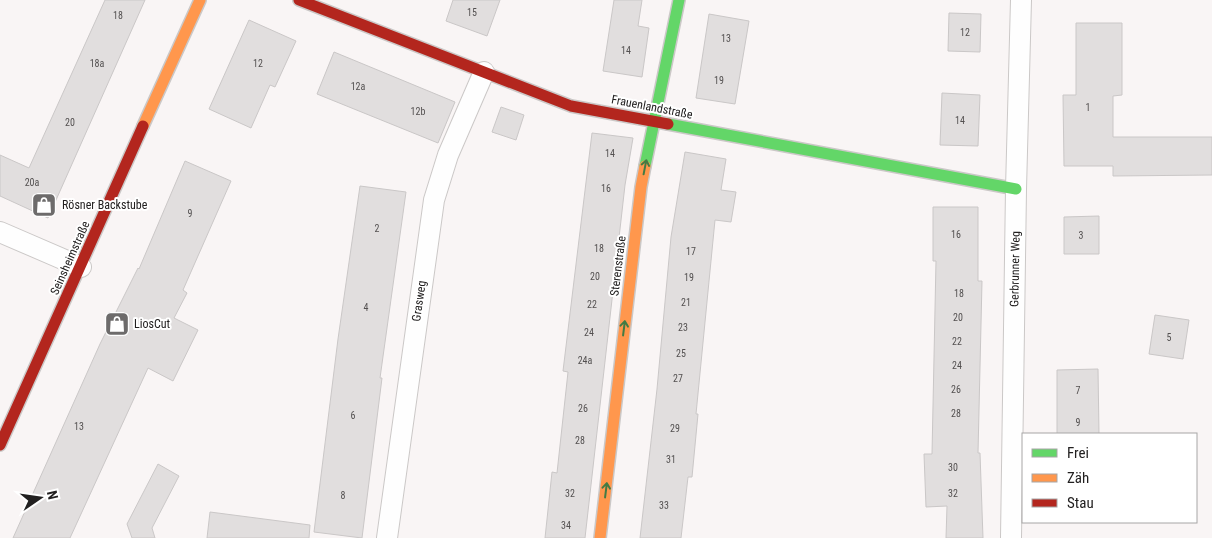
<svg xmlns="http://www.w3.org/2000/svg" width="1212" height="538" viewBox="0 0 1212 538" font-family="'Roboto Condensed',sans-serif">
  <rect width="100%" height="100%" fill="#f9f5f5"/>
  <!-- building -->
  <g fill="#e1dede" stroke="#cac7c7">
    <path d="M105 0H145L48 218 0 196V155L29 168Z"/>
    <path d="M453 0H500L487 36 446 21Z"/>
    <path d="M614 0H642L638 26 649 28 642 77 603 71Z"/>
    <path d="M949 13 981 14 980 52 948 51Z"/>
    <path d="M709 14 749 21 735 104 696 98Z"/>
    <path d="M249 20 296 41 275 87 270 85 251 128 209 109Z"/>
    <path d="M1076 23H1122V95L1113 96V137H1212V175L1113 176V166H1064L1063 95H1076Z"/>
    <path d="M334 52 455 102 438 143 317 94Z"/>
    <path d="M942 93 980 95 978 146 940 145Z"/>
    <path d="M501 107 524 115 516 140 492 132Z"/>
    <path d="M592 133 633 138 625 185 585 538H545L552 472 557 473 568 372 563 371Z"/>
    <path d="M685 152 726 159 721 190 736 192 731 222 715 220 696 414H698L692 477H688L681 538H640L657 389 671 237Z"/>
    <path d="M185 161 231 181 183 290 187 293 174 318 198 330 173 381 148 368 70 538H13L100 344 138 268 139 269Z"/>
    <path d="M360 186 406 192 380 378H382L362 538 314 532 338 339Z"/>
    <path d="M933 207H978V281H982L978 453H980L983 538H946L947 506 926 507 924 454H932L936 261H933Z"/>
    <path d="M1099 216V254H1064V217Z"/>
    <path d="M1155 315 1189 320 1183 359 1149 354Z"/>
    <path d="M1098 369 1099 434H1057V370Z"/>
    <path d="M158 464 179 476 152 528 155 538H132L127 524Z"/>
    <path d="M210 512 310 525 309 538H207Z"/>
  </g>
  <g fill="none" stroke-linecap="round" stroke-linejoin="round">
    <defs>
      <g id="street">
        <path d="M0 232 81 267"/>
        <path d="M387 538 434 200 448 155 484 72"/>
        <path d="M1011 538 1016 189 1021 0"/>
      </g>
      <g id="fast">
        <path d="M668 124 1016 189"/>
        <path d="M645 166 679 0"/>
      </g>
      <g id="slow">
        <path d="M143 126 200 0"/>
        <path d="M600 538 641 187 645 166"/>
      </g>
      <g id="jam">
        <path d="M299 0 571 106 668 124"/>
        <path d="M0 445 143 126"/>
      </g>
    </defs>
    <!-- street casing -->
    <use href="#street" stroke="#cbc8c7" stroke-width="22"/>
    <!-- fast casing -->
    <use href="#fast" stroke="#cbc8c7" stroke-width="14"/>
    <!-- slow casing -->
    <use href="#slow" stroke="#cbc8c7" stroke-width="14"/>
    <!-- jam casing -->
    <use href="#jam" stroke="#cbc8c7" stroke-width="14"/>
    <!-- street -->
    <use href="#street" stroke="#fefefe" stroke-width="20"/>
    <!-- fast -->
    <use href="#fast" stroke="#63d668" stroke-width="11"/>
    <!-- slow -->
    <use href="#slow" stroke="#ff974d" stroke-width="11"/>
    <!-- jam -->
    <use href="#jam" stroke="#b3261e" stroke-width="11"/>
  </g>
  <!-- one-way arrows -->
  <defs><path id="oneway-shaft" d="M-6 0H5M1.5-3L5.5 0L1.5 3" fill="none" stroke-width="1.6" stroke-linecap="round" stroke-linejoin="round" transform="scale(1.25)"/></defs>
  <g stroke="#427b44">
    <use href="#oneway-shaft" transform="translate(645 167) rotate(-79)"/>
    <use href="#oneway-shaft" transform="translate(624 328) rotate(-83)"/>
    <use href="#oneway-shaft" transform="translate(606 490) rotate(-83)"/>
  </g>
  <!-- icons -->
  <defs>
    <symbol id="shop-square" viewBox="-11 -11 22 22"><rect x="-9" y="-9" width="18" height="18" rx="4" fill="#6d6b6b" stroke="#fff"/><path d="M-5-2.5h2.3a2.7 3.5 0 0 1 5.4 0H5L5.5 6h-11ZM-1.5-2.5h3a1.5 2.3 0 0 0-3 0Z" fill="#fff"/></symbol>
  </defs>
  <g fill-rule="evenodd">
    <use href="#shop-square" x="30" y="191" width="28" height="28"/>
    <use href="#shop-square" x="103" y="310" width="28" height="28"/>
  </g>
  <g text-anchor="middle" stroke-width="4" stroke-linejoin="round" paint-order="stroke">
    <!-- number labels -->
    <g font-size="10" fill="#535050">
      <text x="472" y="16">15</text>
      <text x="118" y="19">18</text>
      <text x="965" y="36">12</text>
      <text x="726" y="42">13</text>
      <text x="626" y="54">14</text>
      <text x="97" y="67">18a</text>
      <text x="258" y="67">12</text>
      <text x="719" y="84">19</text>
      <text x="358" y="90">12a</text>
      <text x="1088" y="111">1</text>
      <text x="418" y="115">12b</text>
      <text x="960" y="124">14</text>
      <text x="70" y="126">20</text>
      <text x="610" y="157">14</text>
      <text x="32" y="186">20a</text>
      <text x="606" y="192">16</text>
      <text x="190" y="217">9</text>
      <text x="377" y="232">2</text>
      <text x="956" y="238">16</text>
      <text x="1081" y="239">3</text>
      <text x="599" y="252">18</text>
      <text x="691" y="255">17</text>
      <text x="595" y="280">20</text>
      <text x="689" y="281">19</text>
      <text x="959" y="297">18</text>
      <text x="686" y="306">21</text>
      <text x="592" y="308">22</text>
      <text x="366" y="311">4</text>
      <text x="958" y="321">20</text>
      <text x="683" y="331">23</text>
      <text x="589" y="336">24</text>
      <text x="1169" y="341">5</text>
      <text x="957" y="345">22</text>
      <text x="681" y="357">25</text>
      <text x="585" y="364">24a</text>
      <text x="957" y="369">24</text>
      <text x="678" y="382">27</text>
      <text x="956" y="393">26</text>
      <text x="1078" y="394">7</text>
      <text x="583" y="412">26</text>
      <text x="956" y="417">28</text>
      <text x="353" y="419">6</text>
      <text x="1078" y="426">9</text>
      <text x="79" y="430">13</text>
      <text x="675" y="432">29</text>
      <text x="580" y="444">28</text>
      <text x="671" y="463">31</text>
      <text x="953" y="471">30</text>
      <text x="570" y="497">32</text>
      <text x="953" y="497">32</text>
      <text x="343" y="499">8</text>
      <text x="664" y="509">33</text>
      <text x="566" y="529">34</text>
    </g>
    <!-- street labels -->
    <g font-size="12" fill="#222020" stroke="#fff">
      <text transform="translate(652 107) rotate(11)" y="4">Frauenlandstraße</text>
      <text transform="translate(70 258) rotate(-66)" y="4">Seinsheimstraße</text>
      <text transform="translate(618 266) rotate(-83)" y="4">Sterenstraße</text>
      <text transform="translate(1015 269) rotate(-89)" y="4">Gerbrunner Weg</text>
      <text transform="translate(419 301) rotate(-82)" y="4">Grasweg</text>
    </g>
    <!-- poi labels -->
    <g font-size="12" fill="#222020" stroke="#fff" text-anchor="start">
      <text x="62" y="209">Rösner Backstube</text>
      <text x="134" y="328">LiosCut</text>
    </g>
  </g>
  <!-- legend -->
  <rect x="1022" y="433" width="175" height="90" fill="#ffffff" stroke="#a7a6a6"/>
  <rect x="1032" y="449" width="25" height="8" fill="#63d668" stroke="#a7a6a6"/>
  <text x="1067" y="458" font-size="15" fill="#222020">Frei</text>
  <rect x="1032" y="474" width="25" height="8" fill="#ff974d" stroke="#a7a6a6"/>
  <text x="1067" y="483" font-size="15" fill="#222020">Zäh</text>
  <rect x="1032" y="499" width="25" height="8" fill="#b3261e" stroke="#a7a6a6"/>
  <text x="1067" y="508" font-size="15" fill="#222020">Stau</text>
  <!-- north arrow -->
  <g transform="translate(40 498) rotate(77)" stroke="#ffffff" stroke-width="4" paint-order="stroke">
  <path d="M0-4L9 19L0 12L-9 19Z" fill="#222020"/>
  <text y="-8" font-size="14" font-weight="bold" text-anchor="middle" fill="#222020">N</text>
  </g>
</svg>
